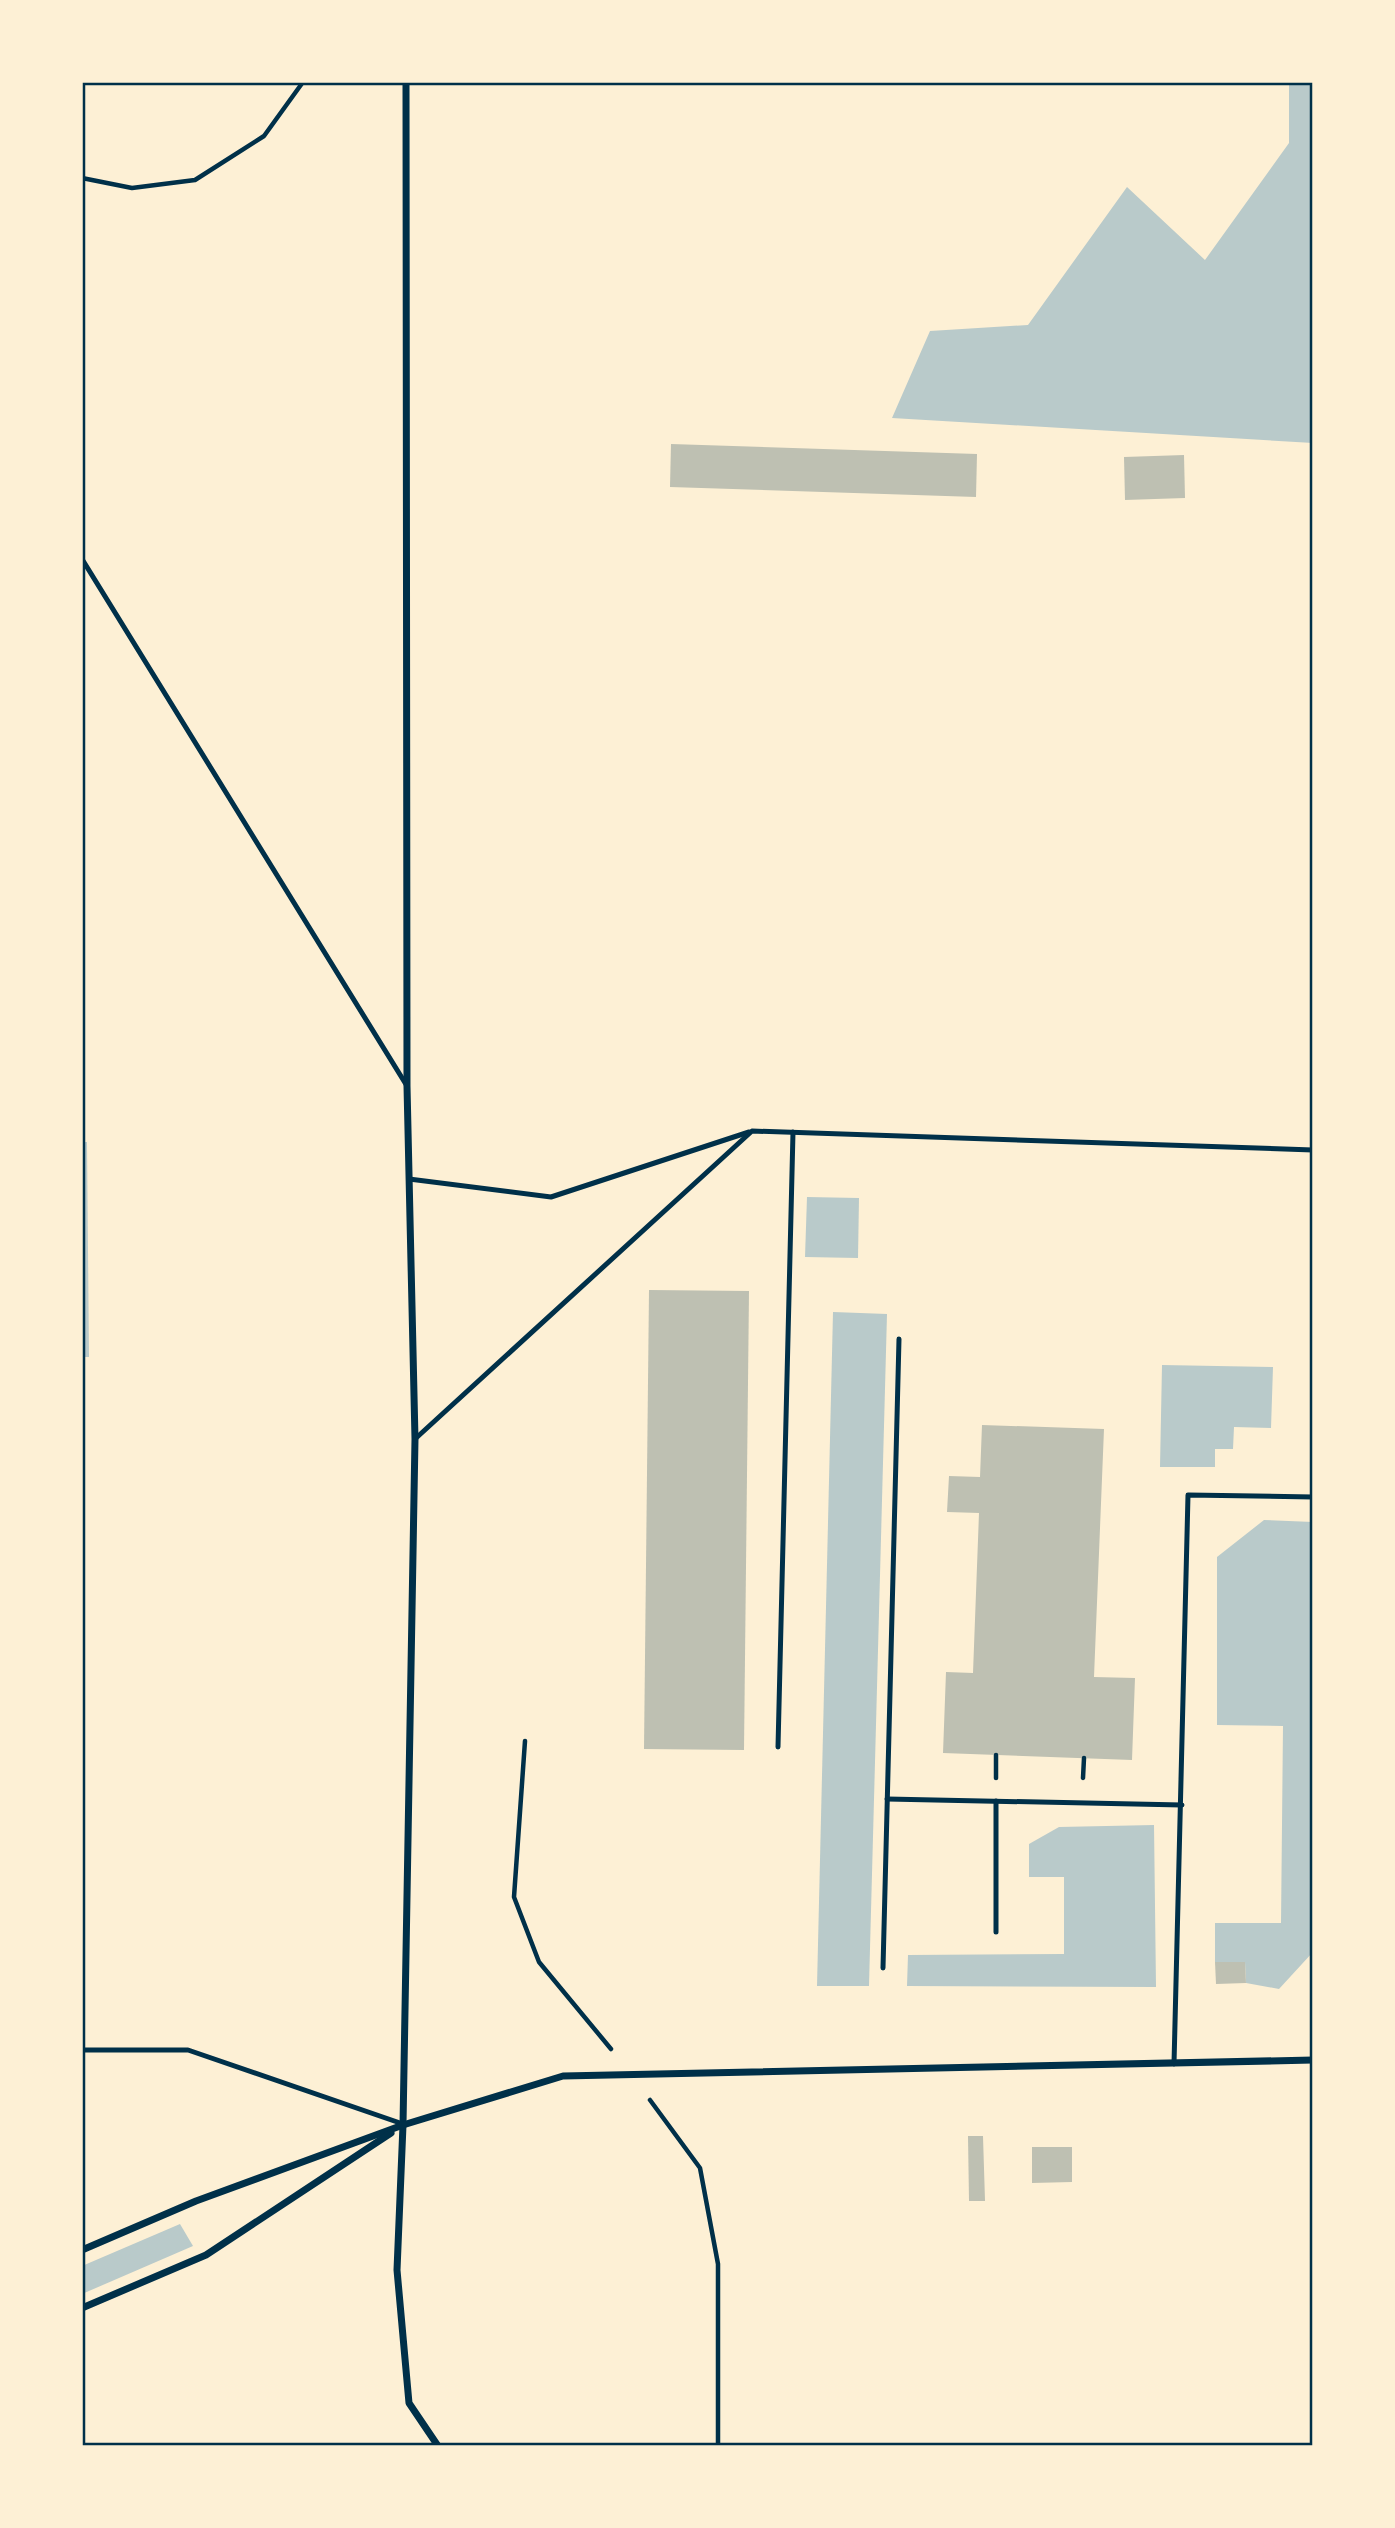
<svg xmlns="http://www.w3.org/2000/svg" width="1395" height="2528" viewBox="0 0 1395 2528" font-family="'Libre Baskerville',serif">
  <rect width="100%" height="100%" fill="#fdf0d5"/>
  <!-- green -->
  <g fill="#b9caca">
    <path d="M1289 82H1313V443L892 418 930 331 1028 325 1127 187 1205 260 1289 143Z"/>
    <path d="M82 1142H87L89 1357H82Z"/>
    <path d="M807 1197 859 1198 858 1258 805 1257Z"/>
    <path d="M833 1312 887 1314 869 1986H817Z"/>
    <path d="M1162 1365 1273 1367 1271 1428 1234 1427 1233 1449H1215V1467H1160Z"/>
    <path d="M1264 1520 1313 1522V1952L1279 1989 1246 1983 1245 1962H1215V1923H1281L1283 1726 1217 1725V1557Z"/>
    <path d="M1154 1825 1156 1987 907 1986 908 1955 1064 1954V1877H1029V1844L1059 1827Z"/>
    <path d="M180 2224 193 2246 82 2294V2266Z"/>
  </g>
  <!-- building -->
  <g fill="#bec0b2">
    <path d="M671 444 977 454 976 497 670 487Z"/>
    <path d="M1184 455 1185 498 1125 500 1124 457Z"/>
    <path d="M649 1290 749 1291 744 1750 644 1749Z"/>
    <path d="M982 1425 1104 1429 1094 1677 1135 1678 1132 1760 943 1753 946 1672 973 1673 979 1513 947 1512 949 1476 980 1477Z"/>
    <path d="M1215 1962H1245L1246 1983 1216 1984Z"/>
    <path d="M968 2136H983L985 2201H969Z"/>
    <path d="M1032 2147H1072V2182L1032 2183Z"/>
  </g>
  <g fill="none" stroke-linecap="round" stroke-linejoin="round">
    <!-- path -->
    <g stroke="#003049" stroke-width="4.5">
      <path d="M82 178 132 188 195 180 264 136 303 82"/>
      <path d="M525 1741 514 1897 539 1962 611 2049"/>
      <path d="M996 1755V1778"/>
      <path d="M1083 1778 1084 1758"/>
      <path d="M650 2100 700 2168 718 2264V2446"/>
    </g>
    <!-- service -->
    <g stroke="#003049" stroke-width="5">
      <path d="M82 559 407 1086"/>
      <path d="M409 1179 551 1197 749 1132"/>
      <path d="M415 1439 752 1131 1313 1150"/>
      <path d="M778 1747 793 1132"/>
      <path d="M887 1799 1182 1805"/>
      <path d="M996 1932V1801"/>
      <path d="M883 1968 899 1339"/>
      <path d="M82 2050H188L403 2124"/>
      <path d="M1174 2064 1188 1495 1313 1497"/>
    </g>
    <!-- minor -->
    <g stroke="#003049" stroke-width="7">
      <path d="M406 82 407 1086 415 1439 403 2125 397 2270 409 2403 438 2446"/>
      <path d="M82 2250 196 2201 403 2125 563 2076 1313 2060"/>
      <path d="M82 2308 206 2255 391 2133"/>
    </g>
  </g>
  <!-- border -->
  <rect width="1395" height="2528" fill="none" stroke="#fdf0d5" stroke-width="168"/>
  <rect x="84" y="84" width="1227" height="2360" fill="none" stroke="#003049" stroke-width="2.5"/>
</svg>
